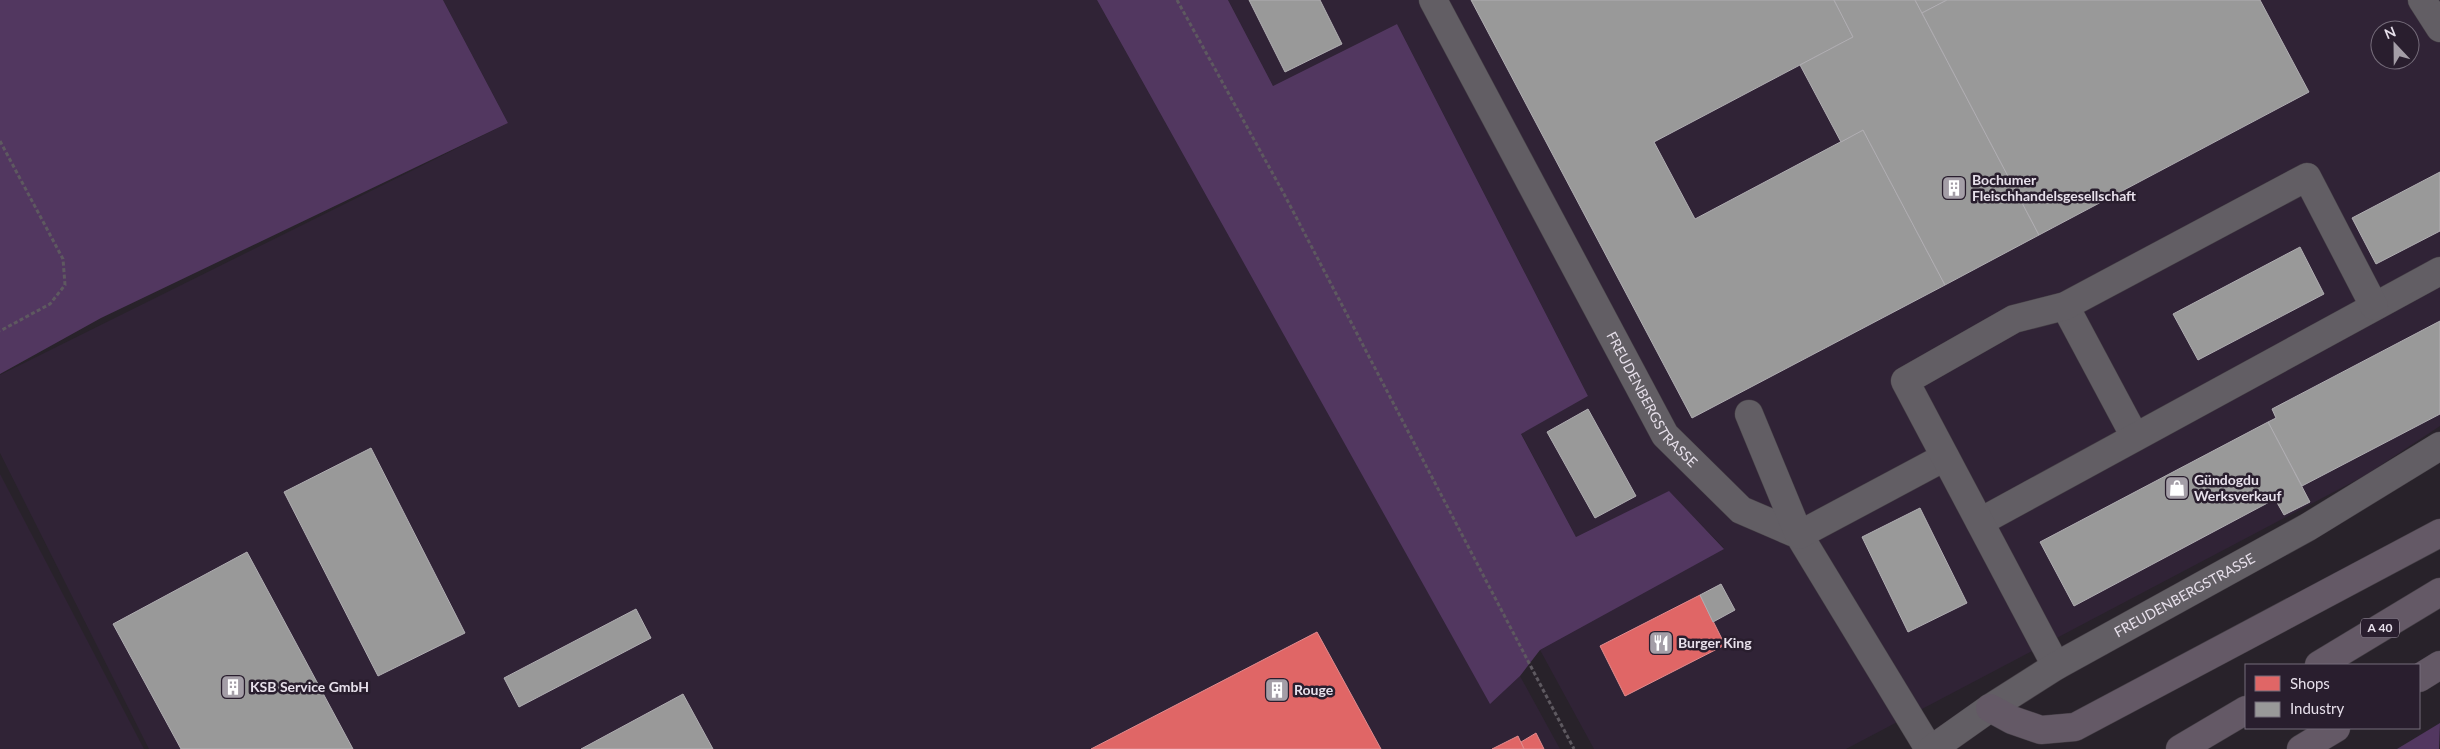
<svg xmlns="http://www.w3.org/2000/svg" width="2440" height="749" viewBox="0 0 2440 749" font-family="Lato,sans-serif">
  <rect width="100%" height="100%" fill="#28222a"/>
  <!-- built -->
  <g fill="#302336" fill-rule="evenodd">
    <path d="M443 0H1097L1490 703 1520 676 1560 749H149L0 453V375L508 123Z"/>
    <path d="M1228 0H2440V426L2366 475 1846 749H1594L1540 650 1724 548 1669 492 1576 537 1521 433 1588 396 1397 24 1273 86ZM2380 30H2410V60H2380Z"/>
    <path d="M0 474 144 749H0Z"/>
  </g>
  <!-- green -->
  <g fill="#523760">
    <path d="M0 0H443L508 123 101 318 0 374Z"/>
    <path d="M1097 0H1228L1273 86 1397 24 1588 396 1521 434 1576 537 1669 491 1724 549 1540 650 1520 676 1490 704Z"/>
    <path d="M2440 723 2439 749H2397Z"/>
  </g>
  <!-- shops -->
  <g fill="#e06666" stroke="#e28b8e">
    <path d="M1700 595 1725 645 1625 696 1600 646Z"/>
    <path d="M1317 632 1381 749H1091Z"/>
    <path d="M1536 733 1544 749H1524L1521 742Z"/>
    <path d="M1518 736 1524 749H1492Z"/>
  </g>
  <!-- industry -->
  <g fill="#999" stroke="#b0aeb2">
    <path d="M1249 0H1320L1342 44 1285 72Z"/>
    <path d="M1471 0H1834L1853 37 1654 142 1695 219 1863 130 1945 285 1692 418Z"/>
    <path d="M1834 0H1915L2039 235 1945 285 1863 130 1841 142 1800 65 1853 37Z"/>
    <path d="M1915 0H1947L1922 13Z"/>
    <path d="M1947 0H2260L2309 92 2039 235 1922 13Z"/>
    <path d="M2440 172V231L2376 264 2352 218Z"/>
    <path d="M2300 247 2324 294 2198 360 2173 314Z"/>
    <path d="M2440 321V414L2302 486 2268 422 2276 418 2272 409Z"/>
    <path d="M1588 409 1636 496 1595 518 1547 432Z"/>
    <path d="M2268 422 2310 502 2284 515 2275 499 2074 606 2040 542Z"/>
    <path d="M371 448 465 633 378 676 284 492Z"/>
    <path d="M1920 508 1967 603 1908 632 1862 537Z"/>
    <path d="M247 552 353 749H181L113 624Z"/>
    <path d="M1721 584 1735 610 1713 622 1700 595Z"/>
    <path d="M636 609 651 638 519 707 504 678Z"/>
    <path d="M683 694 713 749H581Z"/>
  </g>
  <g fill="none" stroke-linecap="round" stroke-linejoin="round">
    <defs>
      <g id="minor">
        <path id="s1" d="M1433 0 1665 435 1741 510 1799 535 1929 749"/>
        <path d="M2422 0 2440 28"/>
        <path d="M2065 306 2135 437"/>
        <path d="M1749 414 1799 535 1945 457"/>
        <path d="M1980 522 2440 271"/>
        <path d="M2056 666 1905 381 2014 319 2065 306 2307 177 2374 306"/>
        <path id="s2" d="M1932 749 1990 708 2056 666 2308 527 2440 446"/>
      </g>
      <g id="highway">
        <path d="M2319 665 2440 592"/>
        <path d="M2419 678 2440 665"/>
        <path d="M1990 708 2012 720 2041 730 2075 727 2440 533"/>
        <path d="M2180 749 2246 710"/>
        <path d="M2301 749 2336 728"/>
      </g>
    </defs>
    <!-- minor casing -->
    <use href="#minor" stroke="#443e45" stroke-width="29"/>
    <!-- highway casing -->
    <use href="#highway" stroke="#443e45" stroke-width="29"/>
    <!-- path -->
    <g stroke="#5e5960" stroke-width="3" stroke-dasharray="4 2.5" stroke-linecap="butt">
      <path d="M1177 0 1284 194 1574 749"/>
      <path d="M0 141 63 259 65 285 50 304 0 331"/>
    </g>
    <!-- minor -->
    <use href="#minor" stroke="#625e64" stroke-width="28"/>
    <!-- highway -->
    <use href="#highway" stroke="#645966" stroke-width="28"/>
  </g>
  <!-- icons -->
  <defs>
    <symbol id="building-square" viewBox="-11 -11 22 22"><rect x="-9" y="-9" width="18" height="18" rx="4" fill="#a49ea7" stroke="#291e2e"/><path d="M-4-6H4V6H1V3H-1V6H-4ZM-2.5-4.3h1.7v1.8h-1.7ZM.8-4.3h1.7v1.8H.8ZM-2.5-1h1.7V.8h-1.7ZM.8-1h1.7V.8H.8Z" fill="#fff"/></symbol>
    <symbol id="shop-square" viewBox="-11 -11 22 22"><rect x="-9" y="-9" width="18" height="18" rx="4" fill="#a49ea7" stroke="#291e2e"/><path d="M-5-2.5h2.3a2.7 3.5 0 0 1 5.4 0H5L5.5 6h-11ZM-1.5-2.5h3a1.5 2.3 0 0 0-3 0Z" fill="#fff"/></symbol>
    <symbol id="restaurant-square" viewBox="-11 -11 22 22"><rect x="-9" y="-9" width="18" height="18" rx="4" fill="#a49ea7" stroke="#291e2e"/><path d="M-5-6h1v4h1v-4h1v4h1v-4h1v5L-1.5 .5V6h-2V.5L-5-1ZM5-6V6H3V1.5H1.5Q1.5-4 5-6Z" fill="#fff"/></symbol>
  </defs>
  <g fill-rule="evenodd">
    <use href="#building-square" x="1940" y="174" width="28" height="28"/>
    <use href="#shop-square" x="2163" y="474" width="28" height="28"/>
    <use href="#restaurant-square" x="1647" y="629" width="28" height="28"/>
    <use href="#building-square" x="219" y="673" width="28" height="28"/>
    <use href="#building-square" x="1263" y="676" width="28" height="28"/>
  </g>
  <g text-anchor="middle" stroke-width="5" stroke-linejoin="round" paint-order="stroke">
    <!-- shield labels -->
    <rect fill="#291e2e" stroke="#aea6b2" stroke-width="1" x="2361" y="618.5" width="38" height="19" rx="4"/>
    <g font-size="12" font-weight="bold" fill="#e7e0eb">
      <text x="2380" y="632">A 40</text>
    </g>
    <!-- poi labels -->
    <g font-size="14" font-weight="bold" fill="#e7e0eb" stroke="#291e2e" text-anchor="start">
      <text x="1972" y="185">Bochumer<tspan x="1972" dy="16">Fleischhandelsgesellschaft</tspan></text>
      <text x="2194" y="485">Gündogdu<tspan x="2194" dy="16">Werksverkauf</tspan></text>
      <text x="1678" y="648">Burger King</text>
      <text x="250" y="692">KSB Service GmbH</text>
      <text x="1294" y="695">Rouge</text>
    </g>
    <!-- street labels -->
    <g font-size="14" fill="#e7e0eb" stroke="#291e2e">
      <text dy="5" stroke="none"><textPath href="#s1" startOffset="456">FREUDENBERGSTRASSE</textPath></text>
      <text dy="5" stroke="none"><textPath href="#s2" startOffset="296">FREUDENBERGSTRASSE</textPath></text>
    </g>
  </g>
  <!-- legend -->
  <rect x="2245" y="664" width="175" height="65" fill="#291e2e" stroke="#756c7a"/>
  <rect x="2255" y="676" width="25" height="15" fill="#e06666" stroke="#756c7a"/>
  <text x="2290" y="689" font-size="15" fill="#e7e0eb">Shops</text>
  <rect x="2255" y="702" width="25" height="15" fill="#999999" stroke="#756c7a"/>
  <text x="2290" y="714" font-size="15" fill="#e7e0eb">Industry</text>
  <!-- north arrow -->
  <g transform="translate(2395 45) rotate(338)"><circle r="24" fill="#291e2e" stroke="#756c7a"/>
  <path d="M0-4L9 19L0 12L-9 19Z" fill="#a49ea7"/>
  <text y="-8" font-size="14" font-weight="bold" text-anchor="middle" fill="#e7e0eb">N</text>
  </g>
</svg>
